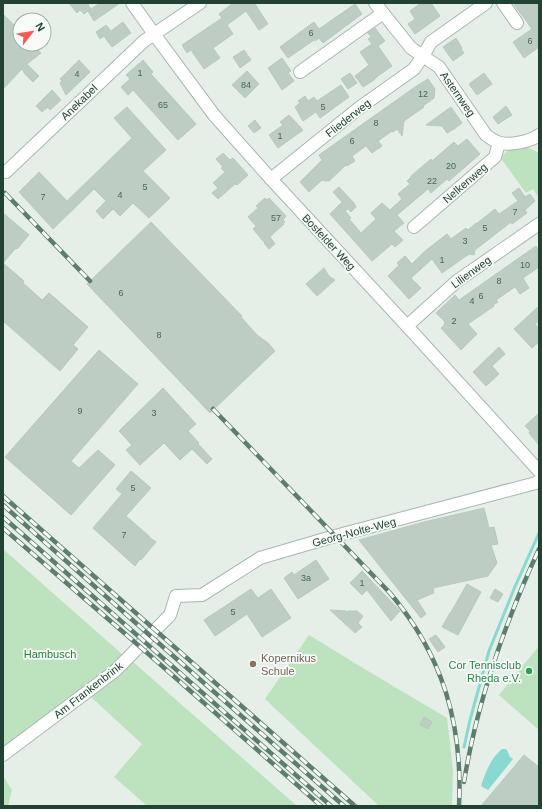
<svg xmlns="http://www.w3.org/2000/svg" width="542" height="809" viewBox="0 0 542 809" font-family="Arial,sans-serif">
  <rect width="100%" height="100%" fill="#e5efe8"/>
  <!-- green -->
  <g fill="#bde2be">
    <path d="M523 145 539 153V198L533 189 526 193 500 157 513 147Z"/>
    <path d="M3 549 123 655 111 667 3 747Z"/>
    <path d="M309 635 368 671 447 718 453 770 452 806H379L265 699Z"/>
    <path d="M539 646V730L499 695Z"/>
    <path d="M132 661 297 806H147L114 777 142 744 90 696Z"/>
    <path d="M3 776 12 790 8 806H3Z"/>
  </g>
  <!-- water -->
  <path fill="#89d8d2" d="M502 749H505L507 750 510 757 513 759 488 790 481 786C485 773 491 758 502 749Z"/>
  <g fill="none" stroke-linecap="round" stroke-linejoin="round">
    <!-- stream -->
    <path stroke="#89d8d2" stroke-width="3" d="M464 747 470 720 489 651 514 589 539 533"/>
  </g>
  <!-- building -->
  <g fill="#bdcdc3" stroke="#b7cabd">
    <path d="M69 3H90L88 5 91 9 84 14 80 10 77 13Z"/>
    <path d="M100 3H120L94 21 88 11Z"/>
    <path d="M233 3H257L255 4 268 24 259 30 246 11 227 25 233 34 213 48 220 58 204 69 191 50 187 53 182 45 222 18 219 14Z"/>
    <path d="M421 3H431L440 16 415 34 408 24 415 19 410 11Z"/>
    <path d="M513 3H539V47L524 58 513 42 532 29Z"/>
    <path d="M355 4 362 14 323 43 319 38 315 41 314 40 288 58 280 47 314 22 319 29Z"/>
    <path d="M3 14 18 29 20 33V44H32L41 53 27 64 39 76 33 82 25 74 22 69 3 89Z"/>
    <path d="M123 22 131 33 112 47 104 36 100 39 96 32 106 25 111 31Z"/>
    <path d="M375 28 385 41 378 46 392 66 378 76 374 80 363 87 355 76 369 65 360 52 372 44 368 39 371 37 368 33Z"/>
    <path d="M456 38 462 48 461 49 464 53 453 61 443 47Z"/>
    <path d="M244 50 251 60 240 68 233 57Z"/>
    <path d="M282 58 291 71 288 73 294 81 282 90 268 68Z"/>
    <path d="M79 60 90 72 66 95 60 83 62 81 60 79Z"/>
    <path d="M143 60 153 72 151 74 196 124 178 140 133 90 128 95 121 87 130 79 126 75Z"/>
    <path d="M247 71 259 84 245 98 232 85Z"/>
    <path d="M350 73 357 83 348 89 341 79Z"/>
    <path d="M484 73 492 84 477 95 469 84Z"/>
    <path d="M428 79 435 89 434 98 423 106 424 107 404 121 402 136 397 129 393 132 392 131 378 141 382 146 372 153 366 146 352 156 355 161 347 166 346 165 329 181H325L322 180 309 192 300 182 322 160 319 155 415 87Z"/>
    <path d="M341 85 349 97 320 118 316 112 303 121 295 107 300 103 298 101 305 96 308 101 314 97 317 101Z"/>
    <path d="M52 90 61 100 50 110 48 107 42 112 36 106Z"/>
    <path d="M506 106 512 115 498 124 493 117Z"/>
    <path d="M127 107 166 150 143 171 170 198 149 218 133 203 120 216 113 209 103 219 96 211 106 201 94 189 53 229 19 192 39 172 67 201 132 138 114 118Z"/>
    <path d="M451 107 462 123 454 129 447 133 442 126 426 125Z"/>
    <path d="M289 115 303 130 278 148 269 135 283 125 280 122Z"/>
    <path d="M255 120 261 128 254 133 248 126Z"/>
    <path d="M467 139 480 154 449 181 447 179 431 193 428 189 397 215 404 223 394 231 403 240 395 247 392 244 372 261 330 214 342 202 333 192 339 187 354 203 356 207 351 212 348 209 345 211 351 218 349 219 361 233 376 219 371 213 382 203 390 210 402 199 398 194 410 184 407 181 411 177V176L431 159 432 161 454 142 458 146Z"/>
    <path d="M223 153 230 160 233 158 248 175 237 185 235 184 218 199 212 193 218 188 213 183 225 172 221 168 223 167 216 159Z"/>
    <path d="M519 188 525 197 530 194 535 201 525 210 527 213 512 224 511 222 475 250 474 255 469 254 442 273 432 259 411 278 421 288 409 299 388 276 399 265 397 263 405 256 412 264 425 251 447 234 451 239 466 228 468 230 476 223V224L495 209 499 214 518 201 512 193Z"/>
    <path d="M265 198 267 200 269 198 286 216 283 220 285 222 283 223 284 224 264 242 253 229 256 226 248 217 258 208 256 206Z"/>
    <path d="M3 213 29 235 17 249 16 248 3 263Z"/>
    <path d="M151 222 242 316 241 317 257 335 268 343 275 351 210 413 87 284Z"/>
    <path d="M270 237 275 244 269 249 264 243Z"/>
    <path d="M536 246 539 251V267L523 278 529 288 520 294 515 287 496 300 498 302 493 305 494 306 468 324 477 334 461 350 441 328 445 324 444 323 445 322 436 313 455 295 459 300Z"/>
    <path d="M3 263 24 281 23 283 42 300 49 293 88 327 73 345 78 349 60 371 3 321Z"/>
    <path d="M324 268 329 276 335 280 317 296 306 284Z"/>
    <path d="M539 306V321L535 324 539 328V342L532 348 514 329Z"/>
    <path d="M499 347 505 354 492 366 499 374 486 386 473 372Z"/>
    <path d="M99 350 138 384 71 461 79 468 98 450 115 465 71 515 5 457Z"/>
    <path d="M163 388 196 424 188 431 199 443 198 444 212 459 207 464 192 449 180 460 164 443 140 465 126 450 132 445 119 431Z"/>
    <path d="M539 413V445L529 433 530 431 525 426Z"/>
    <path d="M131 471 151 488 126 516 149 536V537L156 542 141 560 140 559 135 566 93 528 122 494 116 489Z"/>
    <path d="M484 508 489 528 494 527 495 531 498 544 491 545 497 563 488 576 433 588 434 593 417 600 426 614 421 618 359 540 424 522Z"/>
    <path d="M316 560 329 579 298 599 284 578 292 572 294 575Z"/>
    <path d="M362 571 400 611 391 621 367 590 362 595 350 583Z"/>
    <path d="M467 584 481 592 458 635 442 627 450 613V614Z"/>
    <path d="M251 589 258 598 271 589 291 618 262 637 247 614 215 636 204 620Z"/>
    <path d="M495 589 503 594 498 602 490 598Z"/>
    <path d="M330 610 346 611 347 612 348 611H357L363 616 358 623 362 627 355 633Z"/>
    <path d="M436 635 445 647 438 652 429 639Z"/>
    <path d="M424 717 432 722 428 729 420 725Z"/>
    <path d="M524 755 539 767V806H481Z"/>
  </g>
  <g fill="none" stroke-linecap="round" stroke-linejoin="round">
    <defs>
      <g id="minor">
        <path d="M132 3 154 34 214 115 271 179 407 326 539 471"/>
        <path d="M375 3 411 48 439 67 486 135C490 138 493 140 497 142 508 146 530 142 539 135"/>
        <path d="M503 3 517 23"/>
        <path d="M300 72 383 13"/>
        <path d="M6 172 144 41 200 3"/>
        <path d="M271 179 359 108 414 69 423 56 431 42 486 3"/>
        <path d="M414 227 495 157 499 143"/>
        <path d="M407 326 457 281 539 224"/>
        <path d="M3 755 115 671 170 615 176 596 202 595 260 558 335 536 536 483 539 481"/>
      </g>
    </defs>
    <!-- minor casing -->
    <use href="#minor" stroke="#a7b8ae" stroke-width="14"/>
    <!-- minor -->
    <use href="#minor" stroke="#fff" stroke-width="12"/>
    <defs>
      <g id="rail">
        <path d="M5 193 90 281"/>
        <path d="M213 409 390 593C443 656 463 724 459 806"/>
        <path d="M3 496 355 806"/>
        <path d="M3 505 146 632 344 806"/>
        <path d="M3 517 331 806"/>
        <path d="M3 528 145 651 321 806"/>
        <path d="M464 782C477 702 505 623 539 549"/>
      </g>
    </defs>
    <!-- rail casing -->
    <use href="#rail" stroke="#5d7e6e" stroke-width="4.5"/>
    <!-- rail -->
    <use href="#rail" stroke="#f6fbf7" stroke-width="3" stroke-dasharray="9" stroke-linecap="butt"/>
  </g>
  <!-- markers -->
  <circle fill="#8d6e63" stroke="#f6fbf7" stroke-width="1.5" cx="253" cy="664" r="4"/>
  <circle fill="#2e9e5b" stroke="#f6fbf7" stroke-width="1.5" cx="529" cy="671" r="4"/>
  <g text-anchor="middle" stroke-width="3.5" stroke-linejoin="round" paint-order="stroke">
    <!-- number labels -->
    <g font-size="9" fill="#496657">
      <text x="311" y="36">6</text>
      <text x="530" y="44">6</text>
      <text x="140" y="76">1</text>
      <text x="77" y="77">4</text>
      <text x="246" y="88">84</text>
      <text x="423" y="97">12</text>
      <text x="163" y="108">65</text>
      <text x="323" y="110">5</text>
      <text x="376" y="126">8</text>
      <text x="280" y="139">1</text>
      <text x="352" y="144">6</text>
      <text x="451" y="169">20</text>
      <text x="432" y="184">22</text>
      <text x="145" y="190">5</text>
      <text x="120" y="198">4</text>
      <text x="43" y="200">7</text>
      <text x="515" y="215">7</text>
      <text x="276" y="221">57</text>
      <text x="485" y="231">5</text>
      <text x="465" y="244">3</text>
      <text x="442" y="263">1</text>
      <text x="525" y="268">10</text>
      <text x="499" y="284">8</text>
      <text x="121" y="296">6</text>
      <text x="481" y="299">6</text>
      <text x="472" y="304">4</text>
      <text x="454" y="324">2</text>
      <text x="159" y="338">8</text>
      <text x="80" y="414">9</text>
      <text x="154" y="416">3</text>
      <text x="133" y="491">5</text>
      <text x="124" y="538">7</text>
      <text x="306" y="581">3a</text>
      <text x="362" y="586">1</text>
      <text x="233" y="615">5</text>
    </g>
    <!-- street labels -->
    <g font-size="11" fill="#224333" stroke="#f6fbf7">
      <text transform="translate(458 94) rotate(55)" y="4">Asternweg</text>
      <text transform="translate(79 102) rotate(-44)" y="4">Anekabel</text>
      <text transform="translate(348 118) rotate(-38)" y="4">Fliederweg</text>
      <text transform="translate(465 183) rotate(-41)" y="4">Nelkenweg</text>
      <text transform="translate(329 242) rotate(47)" y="4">Bosfelder Weg</text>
      <text transform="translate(471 272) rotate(-36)" y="4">Lilienweg</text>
      <text transform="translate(354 532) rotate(-15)" y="4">Georg-Nolte-Weg</text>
      <text transform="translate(88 690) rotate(-38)" y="4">Am Frankenbrink</text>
    </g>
    <!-- park labels -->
    <g font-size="11" fill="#287e36" stroke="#f6fbf7">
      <text x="50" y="658">Hambusch</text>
    </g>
    <!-- education labels -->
    <g font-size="11" fill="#785e54" stroke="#f6fbf7" text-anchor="start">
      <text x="261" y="662">Kopernikus<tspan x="261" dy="13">Schule</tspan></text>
    </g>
    <!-- leisure labels -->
    <g font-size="11" fill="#27864d" stroke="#f6fbf7" text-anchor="end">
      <text x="521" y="669">Cor Tennisclub<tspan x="521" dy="13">Rheda e.V.</tspan></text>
    </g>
  </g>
  <!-- border -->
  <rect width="542" height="809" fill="none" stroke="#224333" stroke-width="8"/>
  <!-- north arrow -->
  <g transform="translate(32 32) rotate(59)"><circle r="19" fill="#f6fbf7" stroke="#a1b1a9"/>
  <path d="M0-3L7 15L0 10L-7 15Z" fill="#fc5956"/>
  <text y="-6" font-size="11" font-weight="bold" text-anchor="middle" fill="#224333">N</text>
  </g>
</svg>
